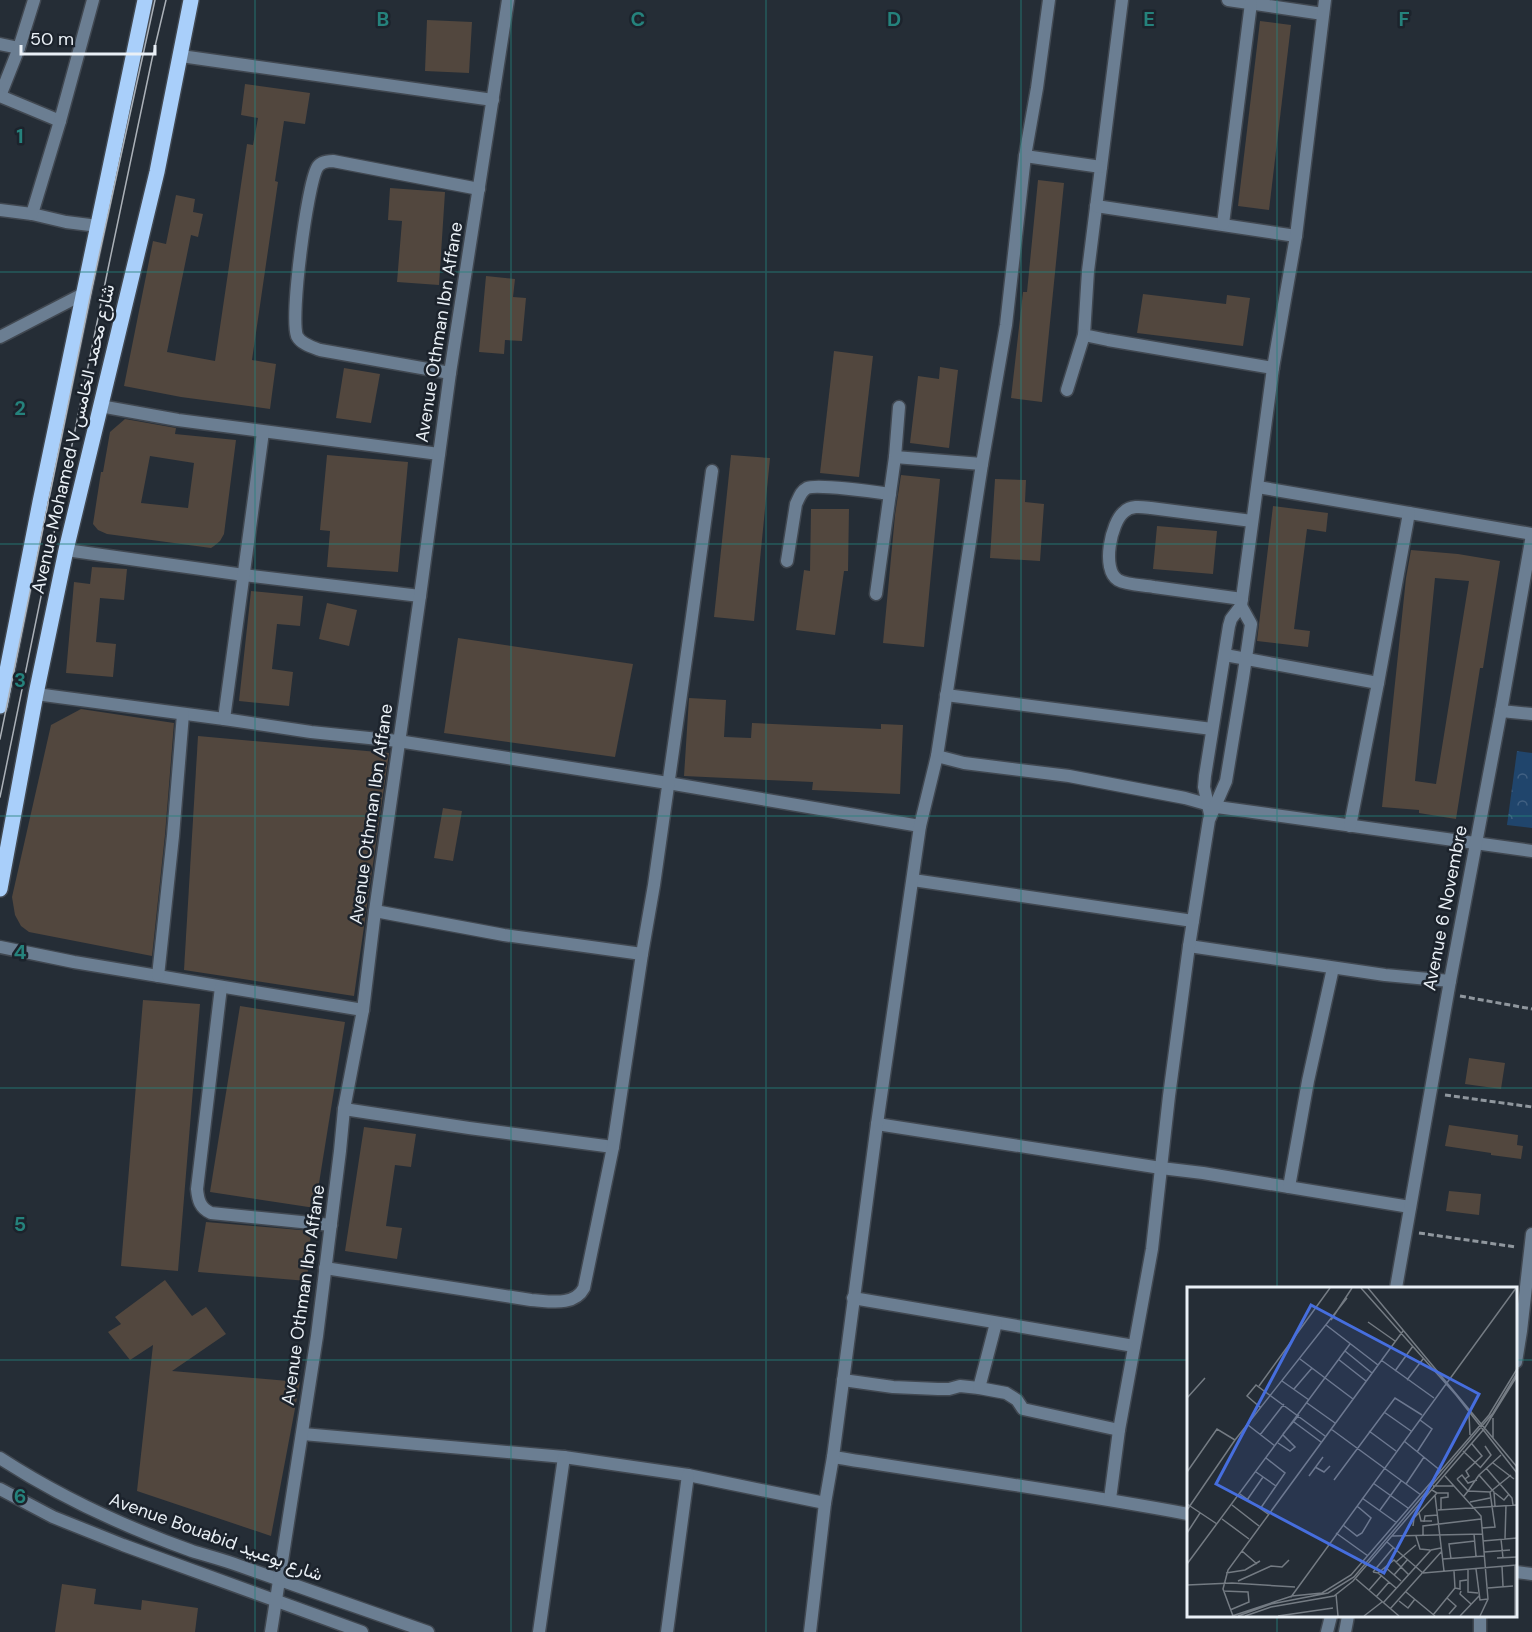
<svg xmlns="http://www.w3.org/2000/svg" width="1532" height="1632" viewBox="0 0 1532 1632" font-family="'DM Sans',Vazirmatn,sans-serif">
  <defs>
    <pattern id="park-crowns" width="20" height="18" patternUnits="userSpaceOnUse" patternTransform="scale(1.5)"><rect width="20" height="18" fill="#20456c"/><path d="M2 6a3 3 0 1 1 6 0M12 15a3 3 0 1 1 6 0" fill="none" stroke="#416082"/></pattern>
  </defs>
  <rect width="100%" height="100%" fill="#252d36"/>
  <!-- park -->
  <path fill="url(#park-crowns)" d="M1517 751 1532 753V828L1507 825Z"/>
  <!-- building -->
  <g fill="#52473e" fill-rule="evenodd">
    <path d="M427 20 472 22 469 73 425 71Z"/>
    <path d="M1260 21 1291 25 1269 210 1238 206Z"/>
    <path d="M245 84 310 93 305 124 284 121 275 181 278 182 252 360 276 364 270 409 181 397 124 386 153 241 166 244 176 195 195 199 193 212 203 214 198 237 191 235 167 352 215 361 247 144 253 145 258 118 241 115Z"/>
    <path d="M1038 180 1064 183 1042 402 1011 398 1023 292H1027Z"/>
    <path d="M390 188 445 192 439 285 397 282 402 221 388 220Z"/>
    <path d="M486 276 515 279 513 297 526 298 522 341 505 340 504 354 479 352Z"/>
    <path d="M1143 294 1226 304 1227 295 1250 298 1243 346 1137 333Z"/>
    <path d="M834 351 873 356 859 477 820 473Z"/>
    <path d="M940 367 958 370 949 448 910 443 918 376 939 379Z"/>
    <path d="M344 368 380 374 371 423 336 418Z"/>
    <path d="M125 419 176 428 175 434 236 440 224 534 220 541 214 546 211 548 107 534 98 530 93 524 101 472H103L110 432ZM150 456 194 463 188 508 141 503Z"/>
    <path d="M327 455 408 462 398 572 327 567 330 531 320 530Z"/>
    <path d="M731 455 770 458 754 621 714 617Z"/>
    <path d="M901 475 940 479 924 647 883 643 895 515Z"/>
    <path d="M995 479 1026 480 1025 502 1044 504 1040 561 990 558Z"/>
    <path d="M1273 506 1328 513 1326 532 1307 529 1294 629 1310 631 1308 647 1257 641Z"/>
    <path d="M811 509H849L848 571H844L835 635 796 630 804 570 810 571Z"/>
    <path d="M1157 526 1217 531 1213 574 1153 569Z"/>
    <path d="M1411 550 1458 554 1500 561 1483 668H1480L1456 819 1419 813V810L1382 807 1406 578ZM1435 578 1469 581 1436 784 1415 781Z"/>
    <path d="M92 567 127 569 124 600 100 598 96 642 116 644 113 677 66 673 74 582 90 584Z"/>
    <path d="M251 591 303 596 300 626 277 624 272 669 293 672 289 706 239 701Z"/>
    <path d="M327 603 357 610 349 646 319 639Z"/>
    <path d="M458 638 633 664 615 757 444 733Z"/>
    <path d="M689 698 726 700 724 737 751 738 752 723 881 729V724L903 725 900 794 812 790 813 782 684 776Z"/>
    <path d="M81 709 174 723 165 835 152 956 29 932 21 926 15 915 12 897 51 725Z"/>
    <path d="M198 736 389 753 354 996 184 970Z"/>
    <path d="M443 808 462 811 453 861 434 858Z"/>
    <path d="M143 1000 200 1004 178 1271 121 1266Z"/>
    <path d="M240 1006 345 1022 315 1208 210 1192Z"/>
    <path d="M1469 1058 1505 1063 1501 1089 1465 1084Z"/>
    <path d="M1449 1125 1518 1135 1517 1145 1523 1146 1521 1159 1491 1155V1153L1445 1146Z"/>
    <path d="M364 1127 416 1134 411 1167 395 1165 386 1226 402 1228 397 1259 345 1251Z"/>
    <path d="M1449 1191 1481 1194 1479 1215 1446 1211Z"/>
    <path d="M206 1222 311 1231 307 1281 198 1272Z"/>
    <path d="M165 1280 192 1316 206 1307 226 1334 172 1371 300 1382 271 1536 137 1491 153 1345 130 1360 108 1332 121 1324 115 1317Z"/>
    <path d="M62 1584 96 1589 94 1604 141 1610 142 1600 198 1608 195 1632H55Z"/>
  </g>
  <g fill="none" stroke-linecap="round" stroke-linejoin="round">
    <defs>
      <g id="minor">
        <path d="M1122 0 1088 271 1084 335 1108 340 1273 368"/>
        <path d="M1228 0 1323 14"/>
        <path d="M0 44 19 48"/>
        <path d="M181 56 493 100"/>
        <path d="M0 96 19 48 34 0"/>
        <path d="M0 96 60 121"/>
        <path d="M1025 156 1101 167"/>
        <path d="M1096 206 1296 236"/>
        <path d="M0 210 32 214 66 222 98 226"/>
        <path d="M32 214 60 121 93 0"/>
        <path d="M1223 224 1251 3"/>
        <path d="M0 337 83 294"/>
        <path d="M450 373 320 350C312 347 301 344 297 336 290 316 307 187 317 168 320 162 327 161 333 161L479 189"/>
        <path d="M1067 390 1084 335"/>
        <path d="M100 406 178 420 439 454"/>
        <path d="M895 457 982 464"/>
        <path d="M1258 487 1532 534"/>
        <path d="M66 550 244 575 420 596"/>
        <path d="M787 561 796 504C799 498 801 491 807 488 817 484 876 492 890 494"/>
        <path d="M876 594 895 457 899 407"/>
        <path d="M1242 599C1213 595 1183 591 1154 587 1143 585 1127 585 1118 580 1101 570 1111 522 1124 512 1131 505 1142 507 1151 508L1252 521"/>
        <path d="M1225 655 1378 683"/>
        <path d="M36 694 224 719 311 732 398 741 668 783 920 826"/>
        <path d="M946 695 1212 729"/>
        <path d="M1501 711 1532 714"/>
        <path d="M224 719 263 432"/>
        <path d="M937 756 964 763 1069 776 1185 798 1217 807 1532 851"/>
        <path d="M1210 814 1204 787 1205 776 1229 626 1231 619 1241 606 1273 368 1296 236 1325 0"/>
        <path d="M1350 826 1378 683 1409 513"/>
        <path d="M913 880 1193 921"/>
        <path d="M375 911 504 935 642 954"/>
        <path d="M1189 946 1385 975 1450 981"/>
        <path d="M0 947 74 962 363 1010"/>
        <path d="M158 976 173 836 183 714"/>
        <path d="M221 987 197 1189C198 1200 200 1208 211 1213L331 1225"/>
        <path d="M344 1109 469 1128 613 1147"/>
        <path d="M877 1124 1161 1168 1203 1173 1410 1207"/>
        <path d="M1289 1187 1308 1081 1333 968"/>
        <path d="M325 1268 531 1300C549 1301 574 1307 584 1288L613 1147 642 954 654 885 691 624 712 471"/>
        <path d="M853 1298 1134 1346"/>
        <path d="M1516 1362 1521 1331 1532 1234"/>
        <path d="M843 1380 893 1387 938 1389H949L960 1386 979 1388 1006 1393 1017 1400 1023 1409 1119 1430"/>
        <path d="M979 1388 996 1323"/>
        <path d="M303 1434 564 1457 688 1475 825 1503"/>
        <path d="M833 1457C952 1476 1071 1492 1188 1514"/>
        <path d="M1110 1499 1119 1430 1152 1249 1169 1096 1189 946 1209 820 1226 781 1243 678 1251 624 1241 606"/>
        <path d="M1516 1572 1532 1574"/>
        <path d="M539 1632 564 1457"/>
        <path d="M667 1632 688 1475"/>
        <path d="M810 1632 825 1503 833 1457 877 1124 920 826 937 756 982 464 1006 325 1025 156 1037 88 1049 0"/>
        <path d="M1480 1632V1616"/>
      </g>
      <g id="tertiary">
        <path d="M1396 1288 1450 981 1501 711 1532 535"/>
        <path d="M0 1458C60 1497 125 1527 192 1551 208 1556 224 1560 240 1566 303 1588 365 1610 428 1632"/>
        <path d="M0 1489 53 1517 123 1545 362 1632"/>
        <path d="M271 1632 317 1336 340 1151 344 1109 363 1010 375 911 420 596 450 373 508 0"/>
        <path d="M1327 1632 1331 1616"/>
        <path d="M1345 1632 1348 1616"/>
      </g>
      <g id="primary">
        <path d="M0 706 40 502 145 0"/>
        <path d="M0 889 36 694 66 550 157 172 191 0"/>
      </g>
    </defs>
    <!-- minor casing -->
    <use href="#minor" stroke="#414851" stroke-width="15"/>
    <!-- tertiary casing -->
    <use href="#tertiary" stroke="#414851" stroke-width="15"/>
    <!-- primary casing -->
    <use href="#primary" stroke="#414851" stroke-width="18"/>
    <!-- path -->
    <g stroke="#90979e" stroke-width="3" stroke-dasharray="6 3" stroke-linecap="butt">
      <path d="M1460 996 1532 1009"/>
      <path d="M1445 1095 1532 1107"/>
      <path d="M1419 1233 1516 1247"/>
    </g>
    <!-- minor -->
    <use href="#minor" stroke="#6b7e92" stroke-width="12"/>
    <!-- tertiary -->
    <use href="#tertiary" stroke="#6b7e92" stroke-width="12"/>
    <!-- primary -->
    <use href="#primary" stroke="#a9cffa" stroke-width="15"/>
    <!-- tram -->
    <g stroke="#abb1b8" stroke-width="1.5">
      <path d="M0 739 92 288 155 0"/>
      <path d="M0 797 108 269 152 59 166 0"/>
    </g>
  </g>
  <!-- grid -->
  <path fill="none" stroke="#25827c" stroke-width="1.5" stroke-opacity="0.55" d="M255 0V1632M511 0V1632M766 0V1632M1021 0V1632M1277 0V1288M0 272H1532M0 544H1532M0 816H1532M0 1088H1532M0 1360H1188M1516 1360H1532M1277 1616V1632"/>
  <g text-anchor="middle" stroke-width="5" stroke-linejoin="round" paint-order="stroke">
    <!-- street labels -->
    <g font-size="18" fill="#eaf0f6" stroke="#1c232c">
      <text transform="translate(439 332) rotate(-81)" y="6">Avenue Othman Ibn Affane</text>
      <text transform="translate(73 439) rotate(-77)" y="6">Avenue Mohamed V شارع محمد الخامس</text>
      <text transform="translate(371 814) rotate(-82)" y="6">Avenue Othman Ibn Affane</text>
      <text transform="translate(1445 908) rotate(-79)" y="6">Avenue 6 Novembre</text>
      <text transform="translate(303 1295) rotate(-82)" y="6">Avenue Othman Ibn Affane</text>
      <text transform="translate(216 1537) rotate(20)" y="6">Avenue Bouabid شارع بوعبيد</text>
    </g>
  </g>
  <!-- overview -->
  <g transform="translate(1187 1287)">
    <rect width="330" height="330" fill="#252d36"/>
    <path fill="none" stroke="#747b83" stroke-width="1.5" d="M174 1 269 108 330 186M181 1 330 180M144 33 165 1M181 35 208 54M139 38 191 78M158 64 185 86M113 72 166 112M151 72 179 94M194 73 247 111M208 84 226 59M220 93 236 72M95 94 122 113M72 99 143 1M107 102 125 81M0 111 18 91M120 116 148 136M74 121 60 109 69 98 138 149M197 125 224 144M282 127 283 148M107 135 134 155M61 138 88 159M144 142 234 208M182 144 209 164M96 147 112 128M73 148 97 117M306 152V131M217 154 254 184M91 156 103 164 108 160 96 148M276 164 293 180M230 165 245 142 233 133M306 176 327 192M128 180 137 185 143 179M293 181 304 168 298 159M299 181 325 211 326 218M0 185 30 142 48 153M69 185 89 199M122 189 136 170M258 189 294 229 301 312 293 329M270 192 281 204 292 188M270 192 275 188 281 196 290 193M278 192 282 189 279 184 295 169 285 157M147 193 208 111 235 128M186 196 221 221M219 197 237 170M246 199H267M250 206H261V210L254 211V223M308 206 317 213 322 207M53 207 81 227M248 208 257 284M277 209 281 204 303 205M175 211 210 236M60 213 76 190M283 215 303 211M0 217 30 237M45 218 72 239M308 219 307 205 292 188 314 168M73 222 98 186 79 171M0 223 48 153 160 11M193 223 214 194M251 223 330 218M232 226 234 234H245M35 232 62 252M237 235 238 229 251 228M156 238 170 249 175 246 184 231 170 219M226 239 227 231 250 206 245 203M295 241 308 240 303 205 324 188M0 246 13 226M149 246 181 269M287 247 289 269M236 248V239L294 232M205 249 296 247M229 249 233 262 243 263M314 252 316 271M318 252 319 218M296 254 330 251M200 255 236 286M55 264 70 277M297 265 323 263M310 271 330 270M256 272 297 269M264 272 262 257 288 254M209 275 229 258M0 277 163 57M328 278V329M315 279 316 299M198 280 214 294M289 282 293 313 301 312M281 283V305L291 306M186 285 191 286 207 273 222 288M186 285 206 261M39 286 58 283 73 274M191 286 209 301M236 286 330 278M207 288 221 272M169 292 212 329M51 294 84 279 95 280 102 273M0 298 45 296 108 300M268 301 273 302V294L280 293M301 301 326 299M182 303 195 288M36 304 61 305 62 315 43 323M274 304 273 307 284 317M219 305 248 329M149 307 151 329M104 310 329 1M189 310 202 295M260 311 269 319 262 327M212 314 221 321 228 312M196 316 244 263 254 261M203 322 255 264M246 328 268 301 267 284M45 329 105 309 135 306 164 288 302 128 330 82M46 329 36 302 41 283 216 44M51 329 84 317 141 306 167 290 306 126 330 86M58 329 84 320 147 309 166 294 297 142 330 89M91 329 146 321M177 329 195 315M273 329 292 309"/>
    <path fill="#466ede" fill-opacity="0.15" stroke="#466ede" stroke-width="3" d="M124 18 292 107 197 286 29 197Z"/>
    <rect width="330" height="330" fill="none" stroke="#eaf0f6" stroke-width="3"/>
  </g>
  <g font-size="20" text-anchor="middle" font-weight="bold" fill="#25827c" stroke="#1c232c" stroke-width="5" stroke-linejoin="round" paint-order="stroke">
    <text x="383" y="26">B</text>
    <text x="638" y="26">C</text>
    <text x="894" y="26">D</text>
    <text x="1149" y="26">E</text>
    <text x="1404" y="26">F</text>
    <text x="20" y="143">1</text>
    <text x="20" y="415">2</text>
    <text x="20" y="687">3</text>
    <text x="20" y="959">4</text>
    <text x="20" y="1231">5</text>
    <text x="20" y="1503">6</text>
  </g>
  <!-- scale -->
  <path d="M21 45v9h134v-9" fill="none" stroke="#eaf0f6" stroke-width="3"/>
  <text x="30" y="45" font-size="18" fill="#eaf0f6" stroke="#1c232c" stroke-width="4.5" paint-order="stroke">50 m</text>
</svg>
